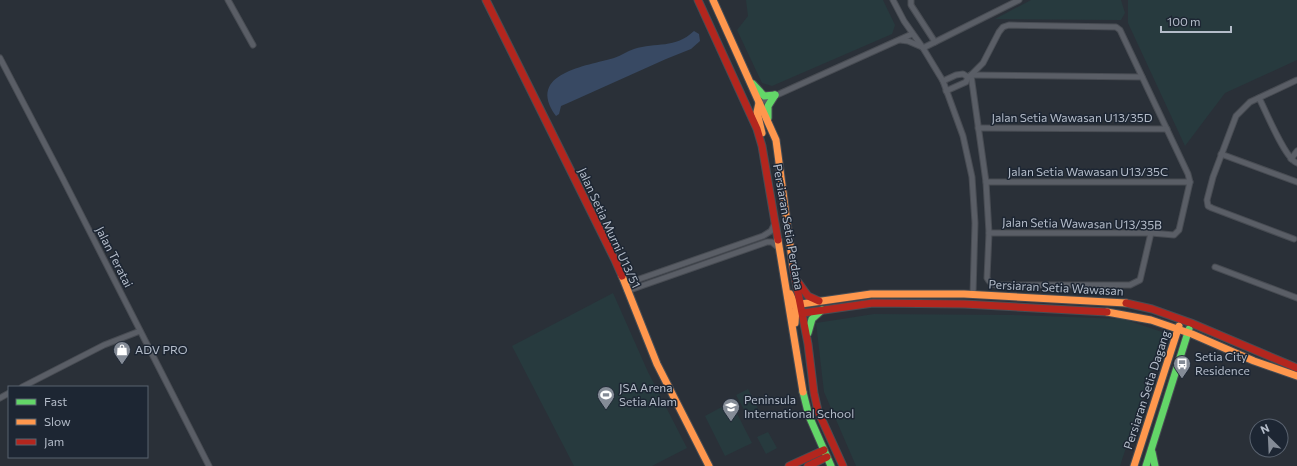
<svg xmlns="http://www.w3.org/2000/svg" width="1297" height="466" viewBox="0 0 1297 466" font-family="Commissioner,sans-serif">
  <rect width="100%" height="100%" fill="#2a3038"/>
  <!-- green -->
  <g fill="#273a3e">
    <path d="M746 0H883L895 25 892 34 772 86 762 83 737 30 748 16Z"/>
    <path d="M1031 0H1121L1125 13 1121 20 995 19Z"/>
    <path d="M1128 0H1297V60L1225 93 1185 146 1128 23Z"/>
    <path d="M613 293 648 372 687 448 652 466H574L512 346Z"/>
    <path d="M874 314 1013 315 1123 319 1165 333 1143 395 1120 466H856L824 392 816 323Z"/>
    <path d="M748 389 759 411 748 417 736 395Z"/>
    <path d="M731 402 752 443 725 456 705 416Z"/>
    <path d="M768 432 777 448 766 454 757 437Z"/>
  </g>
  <!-- water -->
  <path fill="#384963" d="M694 31 699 34 700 41 691 49 666 59 568 103 561 106 559 114 556 116C525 73 587 66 614 58 621 56 627 51 634 49 656 42 675 49 694 31Z"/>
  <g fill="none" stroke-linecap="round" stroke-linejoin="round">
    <defs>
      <g id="street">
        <path d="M228 0 253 45"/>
        <path d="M893 0 904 21 923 48 943 81 963 136 972 177 975 223 973 294"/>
        <path d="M911 0V5L935 42"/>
        <path d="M900 40 908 41 922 47"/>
        <path d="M923 48 1019 0"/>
        <path d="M0 58 63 179 209 466"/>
        <path d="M971 75 986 182 989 233 987 278C989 282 991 284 996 285H1130L1140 280 1151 233"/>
        <path d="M971 75 1142 77"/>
        <path d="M943 81 956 75 963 74 968 77"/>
        <path d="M946 91 966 82 968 77 971 75 983 63 999 32 1003 27 1009 25 1116 27 1120 30 1188 174 1190 182 1179 230 1174 235 1151 233H989"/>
        <path d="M1259 98C1266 111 1285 159 1297 163"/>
        <path d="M759 103 912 34"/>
        <path d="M978 128 1167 129"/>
        <path d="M1221 154 1297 182"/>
        <path d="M1291 159 1297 151"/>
        <path d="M986 182H1190"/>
        <path d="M1294 239 1212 208 1208 206 1207 200 1213 177 1236 116 1250 102 1297 80"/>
        <path d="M1215 267 1297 298"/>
        <path d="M625 284 763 236 771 231 775 223"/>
        <path d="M627 291 767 242H772L780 249"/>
        <path d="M22 387 104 345 140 331"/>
        <path d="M0 398 9 393"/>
      </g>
      <g id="fast">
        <path d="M753 84 764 96 775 95"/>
        <path d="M768 118V106L775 95"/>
        <path d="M808 333 812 319 822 310"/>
        <path d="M803 392 809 416 831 466"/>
        <path d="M1152 452 1155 466"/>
        <path d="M1146 466 1189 329"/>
      </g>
      <g id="slow">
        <path d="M713 0 776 140 793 267"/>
        <path d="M759 103 757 112 762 133"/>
        <path d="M778 240 803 392"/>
        <path d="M622 276 657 364 709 466"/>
        <path d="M790 294 796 308 795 323"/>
        <path d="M801 304 871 294H964L1126 303"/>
        <path d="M1107 312 1151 320 1192 334 1254 361 1297 376"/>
        <path d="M1134 466 1179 326"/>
      </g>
      <g id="jam">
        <path d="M486 0 615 260 622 276"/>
        <path d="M698 0 757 129 762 146 778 240"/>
        <path d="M793 267 808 344 814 393 818 411 843 466"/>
        <path d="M798 282 808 296 819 301"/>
        <path d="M1126 303 1152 309 1191 323 1297 368"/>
        <path d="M803 313 873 303 964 304 1107 312"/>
        <path d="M789 466 824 450"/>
        <path d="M808 466 827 457"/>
      </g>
    </defs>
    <!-- street casing -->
    <use href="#street" stroke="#484c53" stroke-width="7"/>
    <!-- fast casing -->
    <use href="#fast" stroke="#484c53" stroke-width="9"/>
    <!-- slow casing -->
    <use href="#slow" stroke="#484c53" stroke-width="9"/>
    <!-- jam casing -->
    <use href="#jam" stroke="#484c53" stroke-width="9"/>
    <!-- street -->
    <use href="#street" stroke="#5a5e66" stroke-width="5"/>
    <!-- fast -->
    <use href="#fast" stroke="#63d668" stroke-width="7"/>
    <!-- slow -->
    <use href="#slow" stroke="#ff974d" stroke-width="7"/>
    <!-- jam -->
    <use href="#jam" stroke="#b3261e" stroke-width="7"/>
  </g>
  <!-- icons -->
  <defs>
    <symbol id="shop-pin" viewBox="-11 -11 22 30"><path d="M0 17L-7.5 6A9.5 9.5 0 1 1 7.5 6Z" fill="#848b96" stroke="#1d2633"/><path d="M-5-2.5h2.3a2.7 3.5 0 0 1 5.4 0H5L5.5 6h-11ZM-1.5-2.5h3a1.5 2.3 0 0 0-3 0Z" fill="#fff"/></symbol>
    <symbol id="bus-pin" viewBox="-11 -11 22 30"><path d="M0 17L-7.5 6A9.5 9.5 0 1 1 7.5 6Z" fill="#848b96" stroke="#1d2633"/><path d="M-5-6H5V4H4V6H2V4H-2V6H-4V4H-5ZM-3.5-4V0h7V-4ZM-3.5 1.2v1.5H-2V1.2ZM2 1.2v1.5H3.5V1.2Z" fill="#fff"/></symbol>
    <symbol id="stadium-pin" viewBox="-11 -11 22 30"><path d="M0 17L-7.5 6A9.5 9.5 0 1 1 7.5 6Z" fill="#848b96" stroke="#1d2633"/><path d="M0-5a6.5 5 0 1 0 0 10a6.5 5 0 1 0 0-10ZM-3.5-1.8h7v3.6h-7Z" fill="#fff"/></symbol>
    <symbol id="school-pin" viewBox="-11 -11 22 30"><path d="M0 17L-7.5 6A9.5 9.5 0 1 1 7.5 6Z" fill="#848b96" stroke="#1d2633"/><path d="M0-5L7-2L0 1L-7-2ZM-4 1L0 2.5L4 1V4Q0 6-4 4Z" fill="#fff"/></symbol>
  </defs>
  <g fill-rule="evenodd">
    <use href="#shop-pin" x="112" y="340" width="20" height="27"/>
    <use href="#bus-pin" x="1172" y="354" width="20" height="27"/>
    <use href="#stadium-pin" x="596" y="385" width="20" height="27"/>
    <use href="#school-pin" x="721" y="397" width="20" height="27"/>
  </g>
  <g text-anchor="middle" stroke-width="3" stroke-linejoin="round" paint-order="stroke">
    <!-- street labels -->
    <g font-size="12" fill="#b4bcc9" stroke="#1d2633">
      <text x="1072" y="122">Jalan Setia Wawasan U13/35D</text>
      <text x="1088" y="176">Jalan Setia Wawasan U13/35C</text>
      <text transform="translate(1082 224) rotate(1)" y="4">Jalan Setia Wawasan U13/35B</text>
      <text transform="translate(788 227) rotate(80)" y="4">Persiaran Setia Perdana</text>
      <text transform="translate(609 228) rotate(65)" y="4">Jalan Setia Murni U13/51</text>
      <text transform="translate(114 257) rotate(63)" y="4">Jalan Teratai</text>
      <text transform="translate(1056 288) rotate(3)" y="4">Persiaran Setia Wawasan</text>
      <text transform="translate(1147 390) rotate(-72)" y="4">Persiaran Setia Dagang</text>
    </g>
    <!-- poi labels -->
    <g font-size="12" fill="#b4bcc9" stroke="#1d2633" text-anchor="start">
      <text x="135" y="354">ADV PRO</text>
      <text x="1195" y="361">Setia City<tspan x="1195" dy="14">Residence</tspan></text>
      <text x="619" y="392">JSA Arena<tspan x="619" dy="14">Setia Alam</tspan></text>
      <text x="744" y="404">Peninsula<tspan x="744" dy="14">International School</tspan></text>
    </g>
  </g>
  <!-- legend -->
  <rect x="8" y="386" width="140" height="72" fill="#1d2633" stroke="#59626f"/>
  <rect x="16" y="399" width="20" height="6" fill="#63d668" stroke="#59626f"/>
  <text x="44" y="406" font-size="12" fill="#b4bcc9">Fast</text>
  <rect x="16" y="419" width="20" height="6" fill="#ff974d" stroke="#59626f"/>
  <text x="44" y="426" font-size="12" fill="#b4bcc9">Slow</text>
  <rect x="16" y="439" width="20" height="6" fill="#b3261e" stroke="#59626f"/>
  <text x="44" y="446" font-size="12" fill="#b4bcc9">Jam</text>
  <!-- north arrow -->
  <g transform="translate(1269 438) rotate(336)"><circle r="19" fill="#1d2633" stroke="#59626f"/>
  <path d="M0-3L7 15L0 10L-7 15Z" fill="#848b96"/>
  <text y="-6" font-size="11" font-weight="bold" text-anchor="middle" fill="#b4bcc9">N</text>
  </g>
  <!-- scale -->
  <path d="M1161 26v6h70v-6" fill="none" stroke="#b4bcc9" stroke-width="2"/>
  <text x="1167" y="26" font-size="12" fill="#b4bcc9" stroke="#1d2633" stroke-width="3" paint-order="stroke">100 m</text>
</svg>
